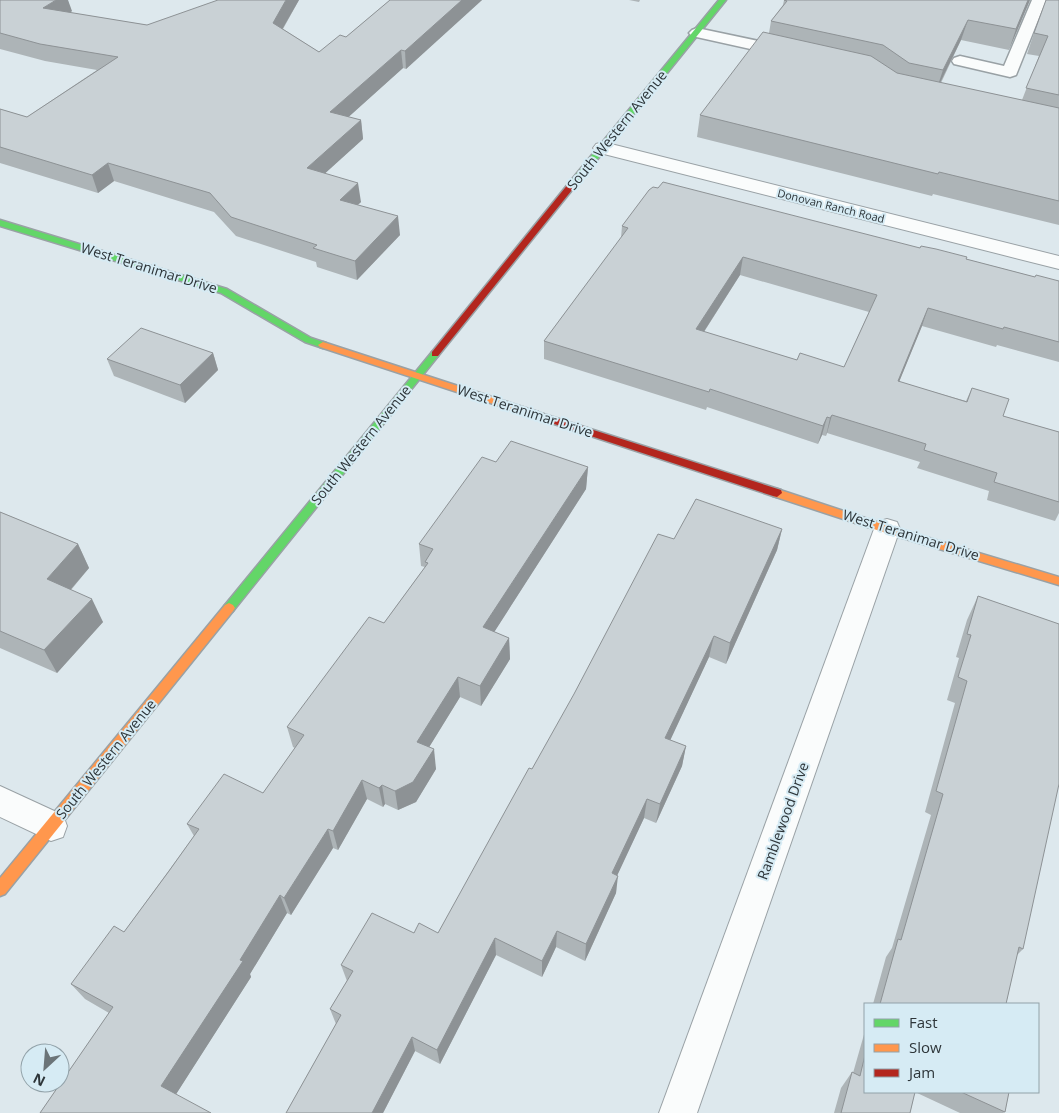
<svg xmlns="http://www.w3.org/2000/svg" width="1059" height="1113" viewBox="0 0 1059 1113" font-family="'Open Sans',sans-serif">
  <rect width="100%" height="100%" fill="#dde8ed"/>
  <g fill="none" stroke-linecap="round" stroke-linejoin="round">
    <defs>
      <g id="lane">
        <path d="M1032 0H1046L1016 75 1010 77 954 64 952 61 954 58 960 56 1004 66Z"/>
        <path d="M697 28 787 47 793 49 795 52 793 55 787 57 692 36 689 33 692 30Z"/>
      </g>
      <g id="street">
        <path d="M603 142 1059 256V269L596 152 593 148 596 144Z"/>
        <path d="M887 519 897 522 900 529 697 1113H659L874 529 877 522Z"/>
        <path d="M0 786 63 815 67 826 63 837 51 841 0 817Z"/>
      </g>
      <g id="fast">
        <path d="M719 0H726L575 187H569V183Z"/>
        <path d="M0 220 227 289 311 338 326 343 328 345 323 348 305 342 221 293 0 226Z"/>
        <path d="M435 351 438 352V356L233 611H225L223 608 225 605 432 352Z"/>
      </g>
      <g id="slow">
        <path d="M323 342 538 412 539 414 538 416H530L320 347 318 345Z"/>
        <path d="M777 489 889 526 1059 577V585L883 532 773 496 772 493Z"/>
        <path d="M229 603 233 605 235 608 233 611 5 894 0 896V878L225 605Z"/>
      </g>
      <g id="jam">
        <path d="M569 183 576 185 438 356H432V352Z"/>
        <path d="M534 411 781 490 782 493 777 497 773 496 530 416 529 414 530 412Z"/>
      </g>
    </defs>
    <!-- lane casing -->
    <use href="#lane" stroke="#99a1a5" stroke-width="3"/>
    <!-- street casing -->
    <use href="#street" stroke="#99a1a5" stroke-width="2"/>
    <!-- fast casing -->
    <use href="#fast" stroke="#99a1a5" stroke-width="3"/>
    <!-- slow casing -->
    <use href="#slow" stroke="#99a1a5" stroke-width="3"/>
    <!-- jam casing -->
    <use href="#jam" stroke="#99a1a5" stroke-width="3"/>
    <!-- lane -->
    <use href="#lane" fill="#fafcfc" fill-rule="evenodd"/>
    <!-- street -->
    <use href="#street" fill="#fafcfc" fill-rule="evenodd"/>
    <!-- fast -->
    <use href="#fast" fill="#63d668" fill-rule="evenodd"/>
    <!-- slow -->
    <use href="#slow" fill="#ff974d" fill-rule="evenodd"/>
    <!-- jam -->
    <use href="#jam" fill="#b3261e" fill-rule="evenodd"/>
  </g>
  <!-- wall -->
  <g fill="#adb4b7" fill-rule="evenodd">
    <path d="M0 0 72 11 70 13 147 25 299 0 283 29 319 52 346 37 390 0H482L406 69 403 68 348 117 361 120 363 139 325 173 361 202 357 205 400 235 357 280 317 267 316 262 236 236 214 212 114 181 98 193 0 163V109L27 117 97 70 45 61 0 49Z"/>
    <path d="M629 0H640L639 2Z"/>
    <path d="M784 0H1030L1009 50 961 40 941 83 1022 100 1039 56 1027 54 1034 33 1059 0V225L933 194 932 196 697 137 700 115 769 33 771 21 783 5Z"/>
    <path d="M622 226 966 259 1035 277 1059 281V362L997 345 996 347 922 326 899 382 966 401 972 388 1003 416 1059 432V513L1055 521 987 500 989 491 917 468 920 462 827 433 826 436 822 435 818 444 707 407 706 410 544 359V341L621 238ZM740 275 869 312 844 367 797 360 704 332Z"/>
    <path d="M213 353 218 370 185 403 114 376 107 359Z"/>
    <path d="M496 462 588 467 586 489 494 632 509 638 510 659 481 706 460 697 429 747 436 769 416 802 398 810 385 804 383 807 367 799 338 850 333 848 291 915 287 913 250 974 251 977 176 1094 40 1113 109 1013 85 999 71 984 124 932 194 836 187 824 263 793 295 748 293 747 287 727 384 623 425 567 421 566 419 544Z"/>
    <path d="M0 512 78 544 89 568 71 590 103 622 57 673 0 648Z"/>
    <path d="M782 529 777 550 726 664 709 657 670 740 686 746 682 766 656 823 644 818 617 875 616 893 585 961 556 947 542 977 496 955 440 1064 415 1051 383 1113H286L336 1024 330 1009 347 981 341 965 414 933H438L532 769 674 539Z"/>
    <path d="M978 596 1023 949 1017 955 1006 1004H873L886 957 892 948 931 815 925 812 955 703 947 700 959 658 956 657 967 620Z"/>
    <path d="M865 1031V1092H1009L1005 1112 1003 1113H960L915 1092 910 1113H834L841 1088 852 1072 853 1073Z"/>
  </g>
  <!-- shaded-wall -->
  <g fill="#8d9295">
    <path d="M56 0H68L72 11 48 26 43 8Z"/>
    <path d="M286 0H299L276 40 273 23Z"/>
    <path d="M462 0H482L406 69 405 51Z"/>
    <path d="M1028 0H1030L1009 50 1016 29Z"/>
    <path d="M968 20 961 40 936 91 943 70Z"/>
    <path d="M401 50 403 68 333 131 330 112Z"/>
    <path d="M361 120 363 139 310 187 307 168Z"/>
    <path d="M108 163 114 181 98 193 92 175Z"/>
    <path d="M358 183 361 202 343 219 340 200Z"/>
    <path d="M398 216 400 235 357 280 355 261Z"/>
    <path d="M743 257 740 275 694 347 696 329Z"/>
    <path d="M928 308 922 326 892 399 898 381Z"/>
    <path d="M213 353 218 370 185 403 180 385Z"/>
    <path d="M832 415 827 433 826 436 830 418Z"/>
    <path d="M827 417 822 435 818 444 823 426Z"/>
    <path d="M588 467 586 489 484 648 483 627Z"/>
    <path d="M782 529 777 550 726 664 730 643Z"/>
    <path d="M78 544 89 568 59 603 47 579Z"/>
    <path d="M92 599 103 622 57 673 44 650Z"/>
    <path d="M714 636 709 657 662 758 665 738Z"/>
    <path d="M509 638 510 659 481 706 480 686Z"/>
    <path d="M458 677 460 697 420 762 417 742Z"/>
    <path d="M686 746 682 766 656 823 660 804Z"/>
    <path d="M434 749 436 769 416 802 398 810 395 791Z"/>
    <path d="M362 780 367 799 338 850 333 831Z"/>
    <path d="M382 785 385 804 383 807 379 788Z"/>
    <path d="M647 799 644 818 610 891 612 873Z"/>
    <path d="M328 829 333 848 291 915 284 898Z"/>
    <path d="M618 876 616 893 585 961 586 944Z"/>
    <path d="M280 895 287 913 250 974 251 977 173 1099 161 1086Z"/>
    <path d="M557 931 556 947 542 977V961Z"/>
    <path d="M495 938 496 955 440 1064 437 1050Z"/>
    <path d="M412 1037 415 1051 383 1113H372Z"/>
  </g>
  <!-- building -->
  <g fill="#c9d1d5" stroke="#8d9295" fill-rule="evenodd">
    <path d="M0 0H56L43 8 147 25 218 0H286L273 23 319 52 340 35 346 37 390 0H462L405 51 401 50 330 112 361 120 307 168 358 183 340 200 398 216 355 261 313 248 317 245 231 217 210 193 108 163 92 175 0 147V109L27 117 118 57 40 44 0 33Z"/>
    <path d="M784 0H1028L1016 29 968 20 943 70 909 63 883 45 771 21 787 1Z"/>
    <path d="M1046 0H1059V95L1026 88 1048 36 1034 33Z"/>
    <path d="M763 32 871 56 897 73 1059 108V201L939 172 938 174 700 115Z"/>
    <path d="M663 182 920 248 921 246 936 249 967 257 966 259 1035 277 1036 275 1059 281V342L1004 327 1003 329 928 308 898 381 967 402 972 388 1009 399 1003 416 1059 432V502L994 482 997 473 924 450 926 444 832 415 830 418 827 417 823 426 710 389 709 392 544 341 628 228 622 226 649 190 653 187 658 188ZM743 257 877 295 844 367 800 353 797 360 696 329Z"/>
    <path d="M141 328 213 353 180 385 107 359Z"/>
    <path d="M511 441 588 467 483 627 509 638 480 686 458 677 417 742 434 749 413 782 395 791 382 785 379 788 362 780 333 831 328 829 284 898 280 895 240 960 243 961 161 1086 211 1113H40L113 1007 71 984 114 926 124 932 169 871 199 829 187 824 224 774 263 793 304 735 287 727 369 617 384 623 428 563 425 562 433 549 419 544 482 457 496 462Z"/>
    <path d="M696 499 782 529 730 643 714 636 665 738 686 746 660 804 647 799 612 873 618 876 586 944 557 931 542 961 495 938 437 1050 412 1037 372 1113H286L341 1015 330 1009 353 971 341 965 372 913 414 933 419 923 438 933 529 768 532 769 574 694 658 534 674 539Z"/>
    <path d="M0 512 78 544 47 579 92 599 44 650 0 631Z"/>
    <path d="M978 596 1059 624V784L1023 949 1019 947 1006 1004H880L898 939 901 940 943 794 936 791 967 681 958 677 971 635 967 634Z"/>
    <path d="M865 1055V1092H915L910 1113H841L852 1072 860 1076Z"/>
    <path d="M961 1092H1009L1005 1112Z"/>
  </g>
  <g text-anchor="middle" stroke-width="4" stroke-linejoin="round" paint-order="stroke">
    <!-- far-street labels -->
    <g font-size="11" fill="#2d3539" stroke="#d6ebf4">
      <text transform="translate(831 206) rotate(14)" y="4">Donovan Ranch Road</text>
    </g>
    <!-- street labels -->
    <g font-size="14" fill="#2d3539" stroke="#d6ebf4">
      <text transform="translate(617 130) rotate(-51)" y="5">South Western Avenue</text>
      <text transform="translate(149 268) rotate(17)" y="5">West Teranimar Drive</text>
      <text transform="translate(525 411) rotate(18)" y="5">West Teranimar Drive</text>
      <text transform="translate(361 445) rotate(-51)" y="5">South Western Avenue</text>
      <text transform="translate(911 535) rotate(17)" y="5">West Teranimar Drive</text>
      <text transform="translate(106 759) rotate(-51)" y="5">South Western Avenue</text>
      <text transform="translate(783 821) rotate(-70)" y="5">Ramblewood Drive</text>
    </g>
  </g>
  <!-- legend -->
  <rect x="864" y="1003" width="175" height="90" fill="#d6ebf4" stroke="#92a2a9"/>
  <rect x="874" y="1019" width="25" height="8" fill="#63d668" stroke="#92a2a9"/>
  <text x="909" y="1028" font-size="15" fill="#2d3539">Fast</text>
  <rect x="874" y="1044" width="25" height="8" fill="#ff974d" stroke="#92a2a9"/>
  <text x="909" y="1053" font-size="15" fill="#2d3539">Slow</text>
  <rect x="874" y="1069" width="25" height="8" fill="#b3261e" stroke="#92a2a9"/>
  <text x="909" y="1078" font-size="15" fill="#2d3539">Jam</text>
  <!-- north arrow -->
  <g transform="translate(45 1068) rotate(206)"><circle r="24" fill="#d6ebf4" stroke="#92a2a9"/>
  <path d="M0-4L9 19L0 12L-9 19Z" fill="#6b7478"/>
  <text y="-8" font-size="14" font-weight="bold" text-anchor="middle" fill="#2d3539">N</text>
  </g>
</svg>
